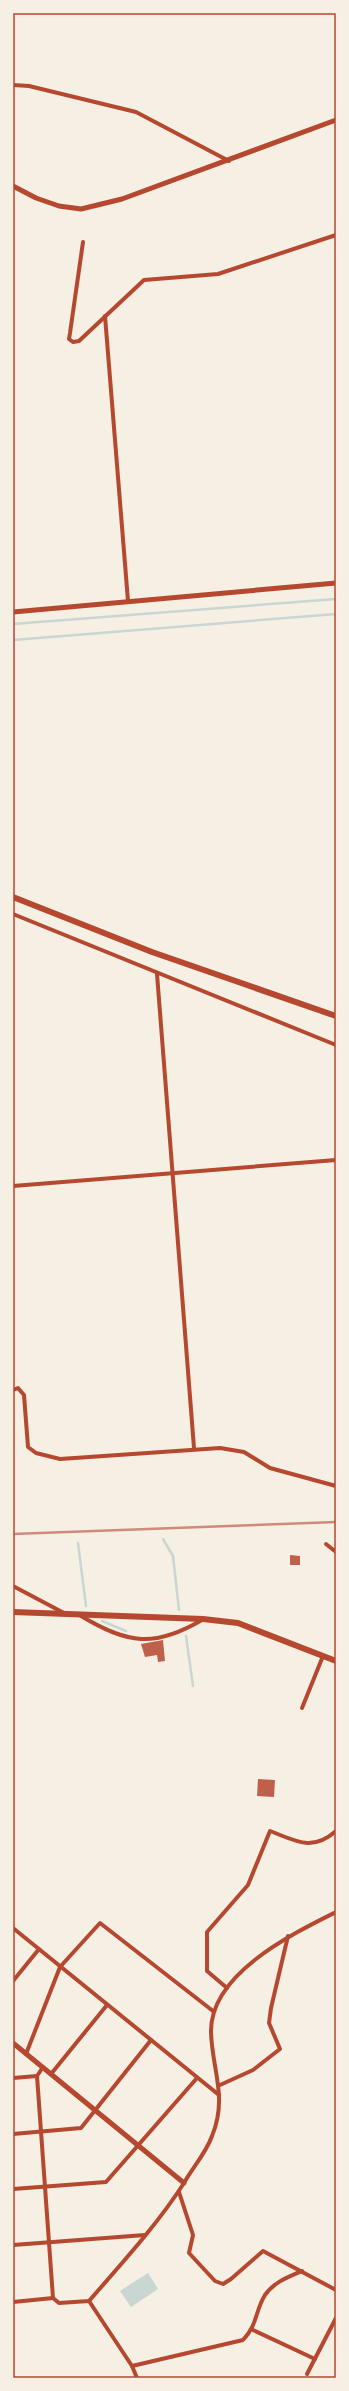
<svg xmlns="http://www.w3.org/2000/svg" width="349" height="2391" viewBox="0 0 349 2391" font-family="'Source Sans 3',sans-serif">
  <rect width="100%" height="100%" fill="#f6efe4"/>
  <!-- water -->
  <path fill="#c9d6d2" d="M148 2273 158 2289 131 2307 120 2291Z"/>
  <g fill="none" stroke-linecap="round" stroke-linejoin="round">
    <!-- stream -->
    <g stroke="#c9d6d2" stroke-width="2.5">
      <path d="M13 624 336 599"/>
      <path d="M13 640 336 614"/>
      <path d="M163 1539 173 1556 179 1610"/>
      <path d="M78 1543 86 1606"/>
      <path d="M102 1621 126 1631"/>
      <path d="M186 1636 193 1686"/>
    </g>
  </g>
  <!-- building -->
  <g fill="#bf614a">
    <path d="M290 1555 300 1556V1565H290Z"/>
    <path d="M163 1640 165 1661 158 1662 157 1655 145 1657 141 1644Z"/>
    <path d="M258 1779 275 1780 274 1797 257 1796Z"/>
  </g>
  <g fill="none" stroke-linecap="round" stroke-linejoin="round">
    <!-- minor -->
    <g stroke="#b5482f" stroke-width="4">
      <path d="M13 85 29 86 136 112 229 161"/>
      <path d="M83 242 70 333 69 339 73 342 79 341 144 280 218 274 336 235"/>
      <path d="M105 316 128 601"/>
      <path d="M13 914 336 1045"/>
      <path d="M157 974 194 1448"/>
      <path d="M13 1186 336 1160"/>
      <path d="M13 1390 18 1388 24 1395 28 1447 36 1453 60 1459 220 1448 244 1452 270 1468 336 1486"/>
      <path d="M326 1544 336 1552"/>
      <path d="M13 1586 64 1613"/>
      <path d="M81 1616C128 1644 154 1648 202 1620"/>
      <path d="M302 1708 323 1656"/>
      <path d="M13 1928 219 2095"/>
      <path d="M13 1981 39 1949"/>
      <path d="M227 1988 207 1971V1932L248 1885 270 1831C296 1841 312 1852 336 1831"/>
      <path d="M26 2054 60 1967 100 1923 213 2011"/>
      <path d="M43 2067 37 2076 53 2298 59 2303 89 2301C122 2263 157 2225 184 2183 193 2167 206 2153 212 2136 228 2097 212 2070 211 2032 210 1974 292 1934 336 1912"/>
      <path d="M51 2074 107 2005"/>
      <path d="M13 2078 37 2076"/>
      <path d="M220 2085 253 2070 280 2049 269 2023 271 2008 288 1936"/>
      <path d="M13 2134 81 2128 151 2040"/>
      <path d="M13 2189 106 2182 197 2078"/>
      <path d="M179 2192 193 2235 189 2253 215 2281 223 2284 231 2279 263 2251 336 2290"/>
      <path d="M13 2245 145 2235"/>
      <path d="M89 2301 132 2366 137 2378"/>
      <path d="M13 2302 53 2298"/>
      <path d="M253 2330 315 2359"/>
      <path d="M132 2366 243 2340C258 2324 255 2311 265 2295 274 2282 288 2277 302 2271"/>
      <path d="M307 2374 336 2318"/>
    </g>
    <!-- tertiary -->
    <g stroke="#b5482f" stroke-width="5">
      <path d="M13 186 36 198 59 206 81 209 122 199 336 120"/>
      <path d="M13 612 336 583"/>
      <path d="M13 2043 184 2183"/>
    </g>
    <!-- trunk -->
    <g stroke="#b5482f" stroke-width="6">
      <path d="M13 897 152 952 336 1016"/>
      <path d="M13 1612 203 1619 238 1623 336 1661"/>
    </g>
    <!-- rail -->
    <path stroke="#cf8b77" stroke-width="2.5" d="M13 1534 336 1522"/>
  </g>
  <!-- border -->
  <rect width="349" height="2391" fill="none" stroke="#f6efe4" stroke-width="28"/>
  <rect x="14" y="14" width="321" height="2363" fill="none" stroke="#b5482f" stroke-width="1.5"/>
</svg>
